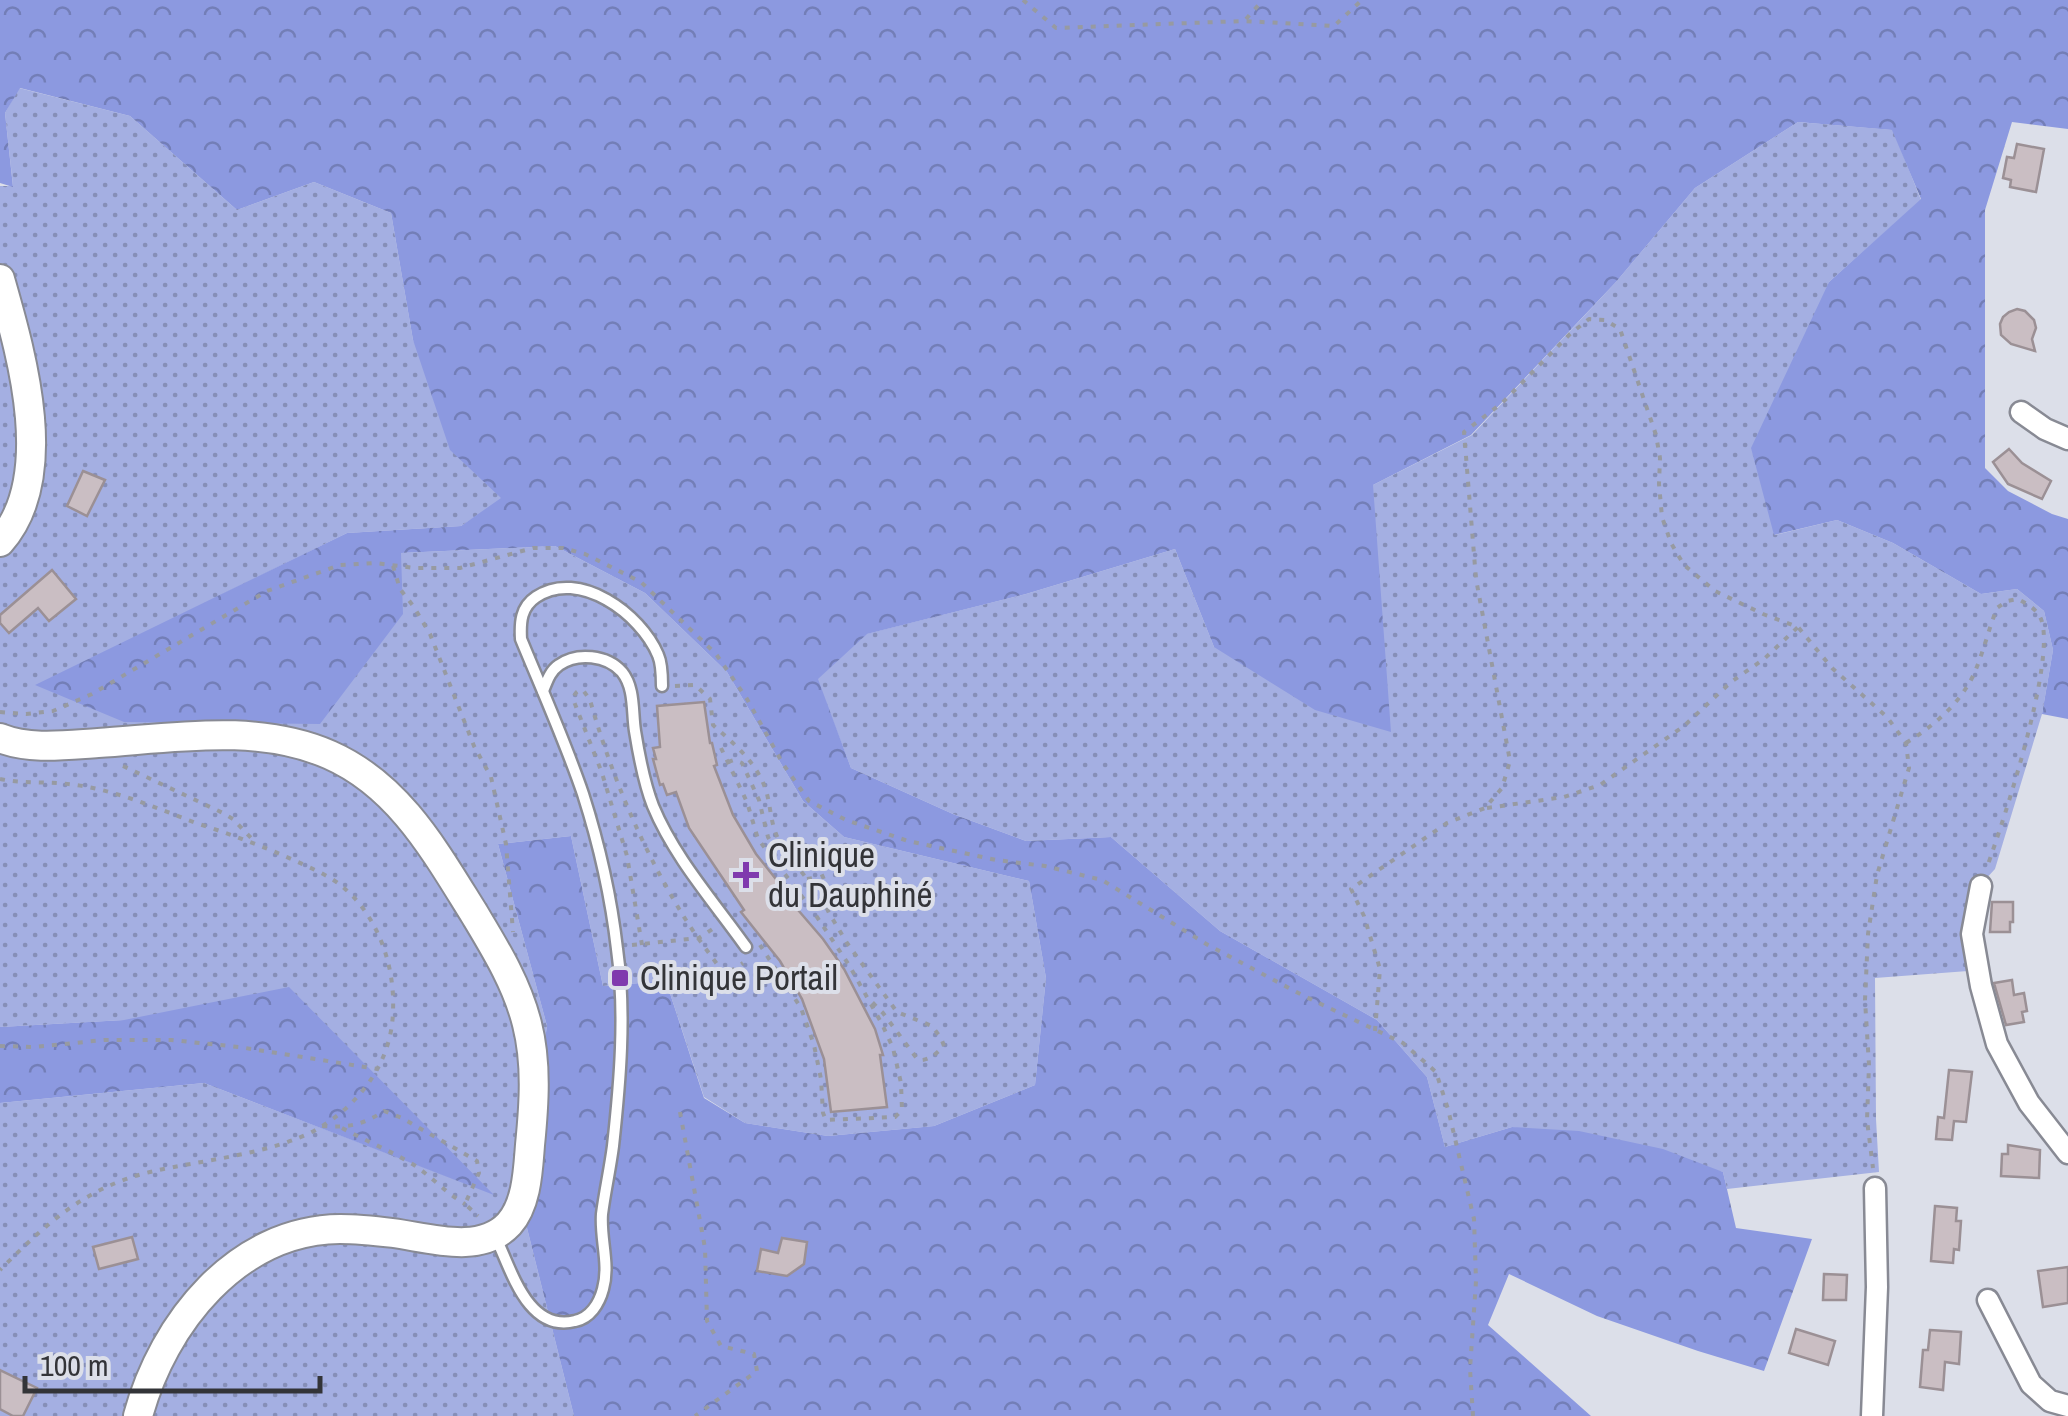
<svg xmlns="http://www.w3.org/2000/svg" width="2068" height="1416" viewBox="0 0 2068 1416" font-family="'Archivo Narrow',sans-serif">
  <defs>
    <pattern id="grass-dots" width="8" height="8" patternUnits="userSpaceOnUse" patternTransform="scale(2.5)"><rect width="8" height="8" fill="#a4afe2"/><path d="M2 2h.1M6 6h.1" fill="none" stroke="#868fb8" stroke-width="1.8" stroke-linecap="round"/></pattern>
    <pattern id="forest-crowns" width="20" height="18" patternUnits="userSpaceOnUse" patternTransform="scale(2.5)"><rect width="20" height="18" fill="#8c99e0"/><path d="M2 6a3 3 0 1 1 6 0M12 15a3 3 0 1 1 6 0" fill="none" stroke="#737eb7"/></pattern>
  </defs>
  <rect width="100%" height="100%" fill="#dcdfe9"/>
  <!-- grass -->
  <g fill="url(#grass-dots)">
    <path d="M19 88 130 116 237 210 314 182 391 213 413 340 502 499 461 526 347 533 36 686 401 553 555 546 645 593 727 672 803 801 844 837 1029 881 1046 978 1035 1085 934 1126 828 1136 745 1123 704 1097 666 981 603 986 571 836 498 844 547 1026 520 1200 574 1416H0V1103L204 1083 491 1193 124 1020 0 1027V186H13L5 113Z"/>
    <path d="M1798 122 1893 130 1921 200 1829 282 1775 535 1837 520 1893 543 1981 594 2017 589 2044 611 2053 650 2042 714 1995 869 1971 895 1966 932 1968 971 1875 978 1876 1119 1879 1172 1727 1189 1723 1172 1512 1127 1445 1147 1427 1077 1377 1020 1220 931 1111 837 1026 841 953 814 851 768 817 679 866 634 1026 594 1175 549 1214 647 1373 485 1472 435 1616 282 1695 188Z"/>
  </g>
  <!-- forest -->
  <g fill="url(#forest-crowns)">
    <path d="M0 0H2068V129L2012 122 1985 210V468L2008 491 2052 514 2068 519V719L2042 714 2053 650 2044 611 2017 589 1981 594 1893 543 1837 520 1774 535 1751 448 1829 282 1921 199 1892 130 1798 122 1695 188 1616 282 1471 435 1373 485 1391 732 1315 710 1214 647 1175 549 1026 594 867 634 818 679 851 768 953 814 1026 841 1111 837 1220 931 1377 1020 1427 1077 1445 1147 1512 1127 1579 1131 1663 1149 1723 1172 1736 1228 1812 1239 1764 1371 1698 1351 1597 1316 1509 1274 1488 1325 1591 1416H574L520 1200 547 1026 498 844 571 836 603 986 666 981 704 1098 745 1123 828 1136 934 1126 1035 1085 1046 978 1029 881 844 837 803 801 727 672 645 593 555 546 401 553 403 614 320 724 124 722 35 685 347 533 461 526 501 498 450 450 413 340 391 213 314 182 237 210 130 116 20 88 5 113 13 187 0 183Z"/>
    <path d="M289 987 494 1195 204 1083 0 1103V1027L124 1020Z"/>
  </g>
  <!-- building -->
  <g fill="#cabec3" stroke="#9b9095" stroke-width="2.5">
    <path d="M2017 144 2044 149 2036 192 2010 187 2011 180 2003 178 2007 157 2014 158Z"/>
    <path d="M2017 309 2025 311 2034 320 2036 328 2032 339 2035 351 2011 344 2001 335 2000 324 2003 317 2009 312Z"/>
    <path d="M2009 449 2022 463 2051 481 2042 499 2008 484 1993 462Z"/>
    <path d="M83 471 105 480 87 516 67 506Z"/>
    <path d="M52 570 76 599 49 621 38 608 9 633 0 623V615Z"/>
    <path d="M704 702 710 743H712L717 765 714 766 733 815 756 854 794 902 792 903 823 939 844 969 875 1029 883 1055H880L887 1107 831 1112 824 1059 802 999 780 961 741 912 744 910 689 828 676 792 667 795 663 784 660 785 653 759H656L653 748 660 747 657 706Z"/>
    <path d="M1992 902H2013V922H2010V932H1990Z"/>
    <path d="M2012 980 2014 995 2024 993 2027 1011 2022 1012 2024 1022 2006 1025 1994 983Z"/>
    <path d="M1949 1070 1972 1072 1966 1122 1954 1121 1952 1140 1936 1139 1938 1117 1944 1118Z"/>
    <path d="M2008 1145 2040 1150 2039 1178 2001 1176 2002 1154H2008Z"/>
    <path d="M1935 1206 1957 1208 1956 1221H1961L1959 1250 1954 1249 1953 1263 1931 1261Z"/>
    <path d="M132 1237 138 1259 99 1269 93 1247Z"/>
    <path d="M782 1238 807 1242 804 1264 787 1276 757 1271 761 1249 778 1253Z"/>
    <path d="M2068 1267V1303L2043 1307 2038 1271Z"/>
    <path d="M1824 1274 1847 1275 1846 1300H1823Z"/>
    <path d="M1796 1329 1835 1341 1828 1365 1789 1353Z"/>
    <path d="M1930 1330 1961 1332 1959 1364 1945 1362 1943 1390 1920 1387 1923 1350H1928Z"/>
    <path d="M0 1370 37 1388 23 1416H13L0 1409Z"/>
  </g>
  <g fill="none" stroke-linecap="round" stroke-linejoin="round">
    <defs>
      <g id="service">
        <path d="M543 691C547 681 550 671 559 665 577 652 607 655 622 672 635 688 632 712 635 731 639 756 644 783 653 806 674 857 714 902 746 947"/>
        <path d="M495 1236C511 1268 527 1333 575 1321 590 1318 599 1304 603 1289 610 1264 600 1239 602 1214 605 1191 610 1169 613 1146 620 1082 626 1014 617 949 611 897 599 844 583 794 565 741 542 690 521 639 520 622 521 607 536 597 579 568 641 614 658 655 662 664 662 676 662 686"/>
      </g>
      <g id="minor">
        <path d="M2021 412 2045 429 2068 439"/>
        <path d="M1981 886 1972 934 1981 986 1997 1044 2029 1103 2068 1153"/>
        <path d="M1988 1300 2031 1384 2050 1401 2068 1406"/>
        <path d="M1872 1416 1877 1287 1875 1188"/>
      </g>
      <g id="secondary">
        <path d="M0 279C21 353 58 477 0 542"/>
        <path d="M0 738C30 750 66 745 98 743 173 738 258 723 330 755 400 786 436 853 475 915 496 950 517 984 527 1024 537 1063 534 1105 530 1145 528 1170 527 1204 509 1224 480 1255 430 1238 393 1233 376 1231 358 1229 340 1229 237 1230 163 1323 138 1416"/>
      </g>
    </defs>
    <!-- service casing -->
    <use href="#service" stroke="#888a94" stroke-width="15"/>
    <!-- minor casing -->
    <use href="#minor" stroke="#888a94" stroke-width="25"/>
    <!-- secondary casing -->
    <use href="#secondary" stroke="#888a94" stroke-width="32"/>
    <!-- path -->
    <g stroke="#979aa1" stroke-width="4" stroke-dasharray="5 8" stroke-linecap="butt">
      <path d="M1023 0 1056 28 1244 21 1334 26 1362 0"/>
      <path d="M1246 19 1263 0"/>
      <path d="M393 566 400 589 414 607 430 634 474 746 491 777 506 844 513 932"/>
      <path d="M675 686 695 685 710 699 713 725C732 742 754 760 764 785 772 804 769 829 783 846 788 852 797 853 804 856 821 865 828 884 828 903"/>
      <path d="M0 712 26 714 53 711 92 694 267 591 340 565 375 563 415 568H460L533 548H563L585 554 641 582 716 654 747 699 783 764 809 801 846 820 908 841 996 860 1045 866 1102 880 1208 945 1304 996 1403 1043 1436 1072 1448 1109 1474 1219 1476 1281 1470 1369 1473 1416"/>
      <path d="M1906 743C1933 726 1958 706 1973 676 1983 654 1988 631 1997 608L2007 601 2018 599C2027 604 2037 609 2041 619 2057 659 2003 823 1987 867"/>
      <path d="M721 748 747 802 758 839 813 911 849 965 882 1024 893 1048 901 1083 902 1110 895 1117 826 1120 823 1113 821 1079 814 1045 801 1008 760 945"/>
      <path d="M728 762 734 760 742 763 759 800 768 837 777 853 797 866 807 879 813 907"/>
      <path d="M123 766 223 813 233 819 252 839"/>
      <path d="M0 779C25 784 51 781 76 785 119 791 158 809 199 824 233 835 265 847 298 862 313 869 332 877 344 888 379 918 395 967 393 1011 392 1061 361 1103 319 1128 275 1154 201 1160 150 1172 84 1188 46 1224 0 1270"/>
      <path d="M1487 808 1564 797 1600 785 1684 726 1731 682 1764 659 1798 627"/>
      <path d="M807 879 813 878 829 913 847 943 897 1012 932 1026 941 1038 944 1046C936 1054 929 1061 918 1060L883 1013 869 999"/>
      <path d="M632 945 699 938 714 928"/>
      <path d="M642 945 627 856 602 773 573 699C575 693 577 690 583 690L590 700C611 774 641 846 681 912 694 934 710 954 725 975L743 963"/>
      <path d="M1375 1031 1380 969 1364 916 1351 889 1447 823 1485 808 1502 788 1510 761 1476 579 1464 432 1502 403 1570 334 1589 319 1605 320 1620 329 1656 435 1660 458 1659 484 1662 517 1671 543 1684 565 1715 591 1763 614 1798 627 1832 668 1887 717 1906 743 1909 768 1877 875 1868 934 1865 1000 1869 1065 1867 1120 1873 1168"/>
      <path d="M0 1046 35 1047 104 1040H171L239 1047 378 1069"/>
      <path d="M680 1112 705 1248 707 1321 721 1346 754 1354 757 1371 695 1416"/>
      <path d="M322 1126C347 1128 363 1125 384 1111L402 1118 477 1161 479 1173 465 1204 478 1216"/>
      <path d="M342 1128C366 1141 391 1151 414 1165 432 1177 446 1193 465 1204"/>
    </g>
    <!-- service -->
    <use href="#service" stroke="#fff" stroke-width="10"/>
    <!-- minor -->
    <use href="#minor" stroke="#fff" stroke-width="20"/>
    <!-- secondary -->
    <use href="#secondary" stroke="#fff" stroke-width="28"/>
  </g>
  <!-- markers -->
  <g fill="#803aae" stroke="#dcdfe9" stroke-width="4">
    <path d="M741 860h10v10h10v10h-10v10h-10v-10h-10v-10h10z"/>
    <rect x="610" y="968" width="20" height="20" rx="5"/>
  </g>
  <g text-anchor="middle" stroke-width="8" stroke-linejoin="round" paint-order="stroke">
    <!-- poi labels -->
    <g font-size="35" fill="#333438" stroke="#dcdfe9" text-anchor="start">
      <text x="768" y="867">Clinique<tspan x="768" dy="40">du Dauphiné</tspan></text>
      <text x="640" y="990">Clinique Portail</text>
    </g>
  </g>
  <!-- scale -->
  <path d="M25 1376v15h295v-15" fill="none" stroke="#333438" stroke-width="5"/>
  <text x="40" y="1376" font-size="30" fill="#333438" stroke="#dcdfe9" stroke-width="8" paint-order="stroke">100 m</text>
</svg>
